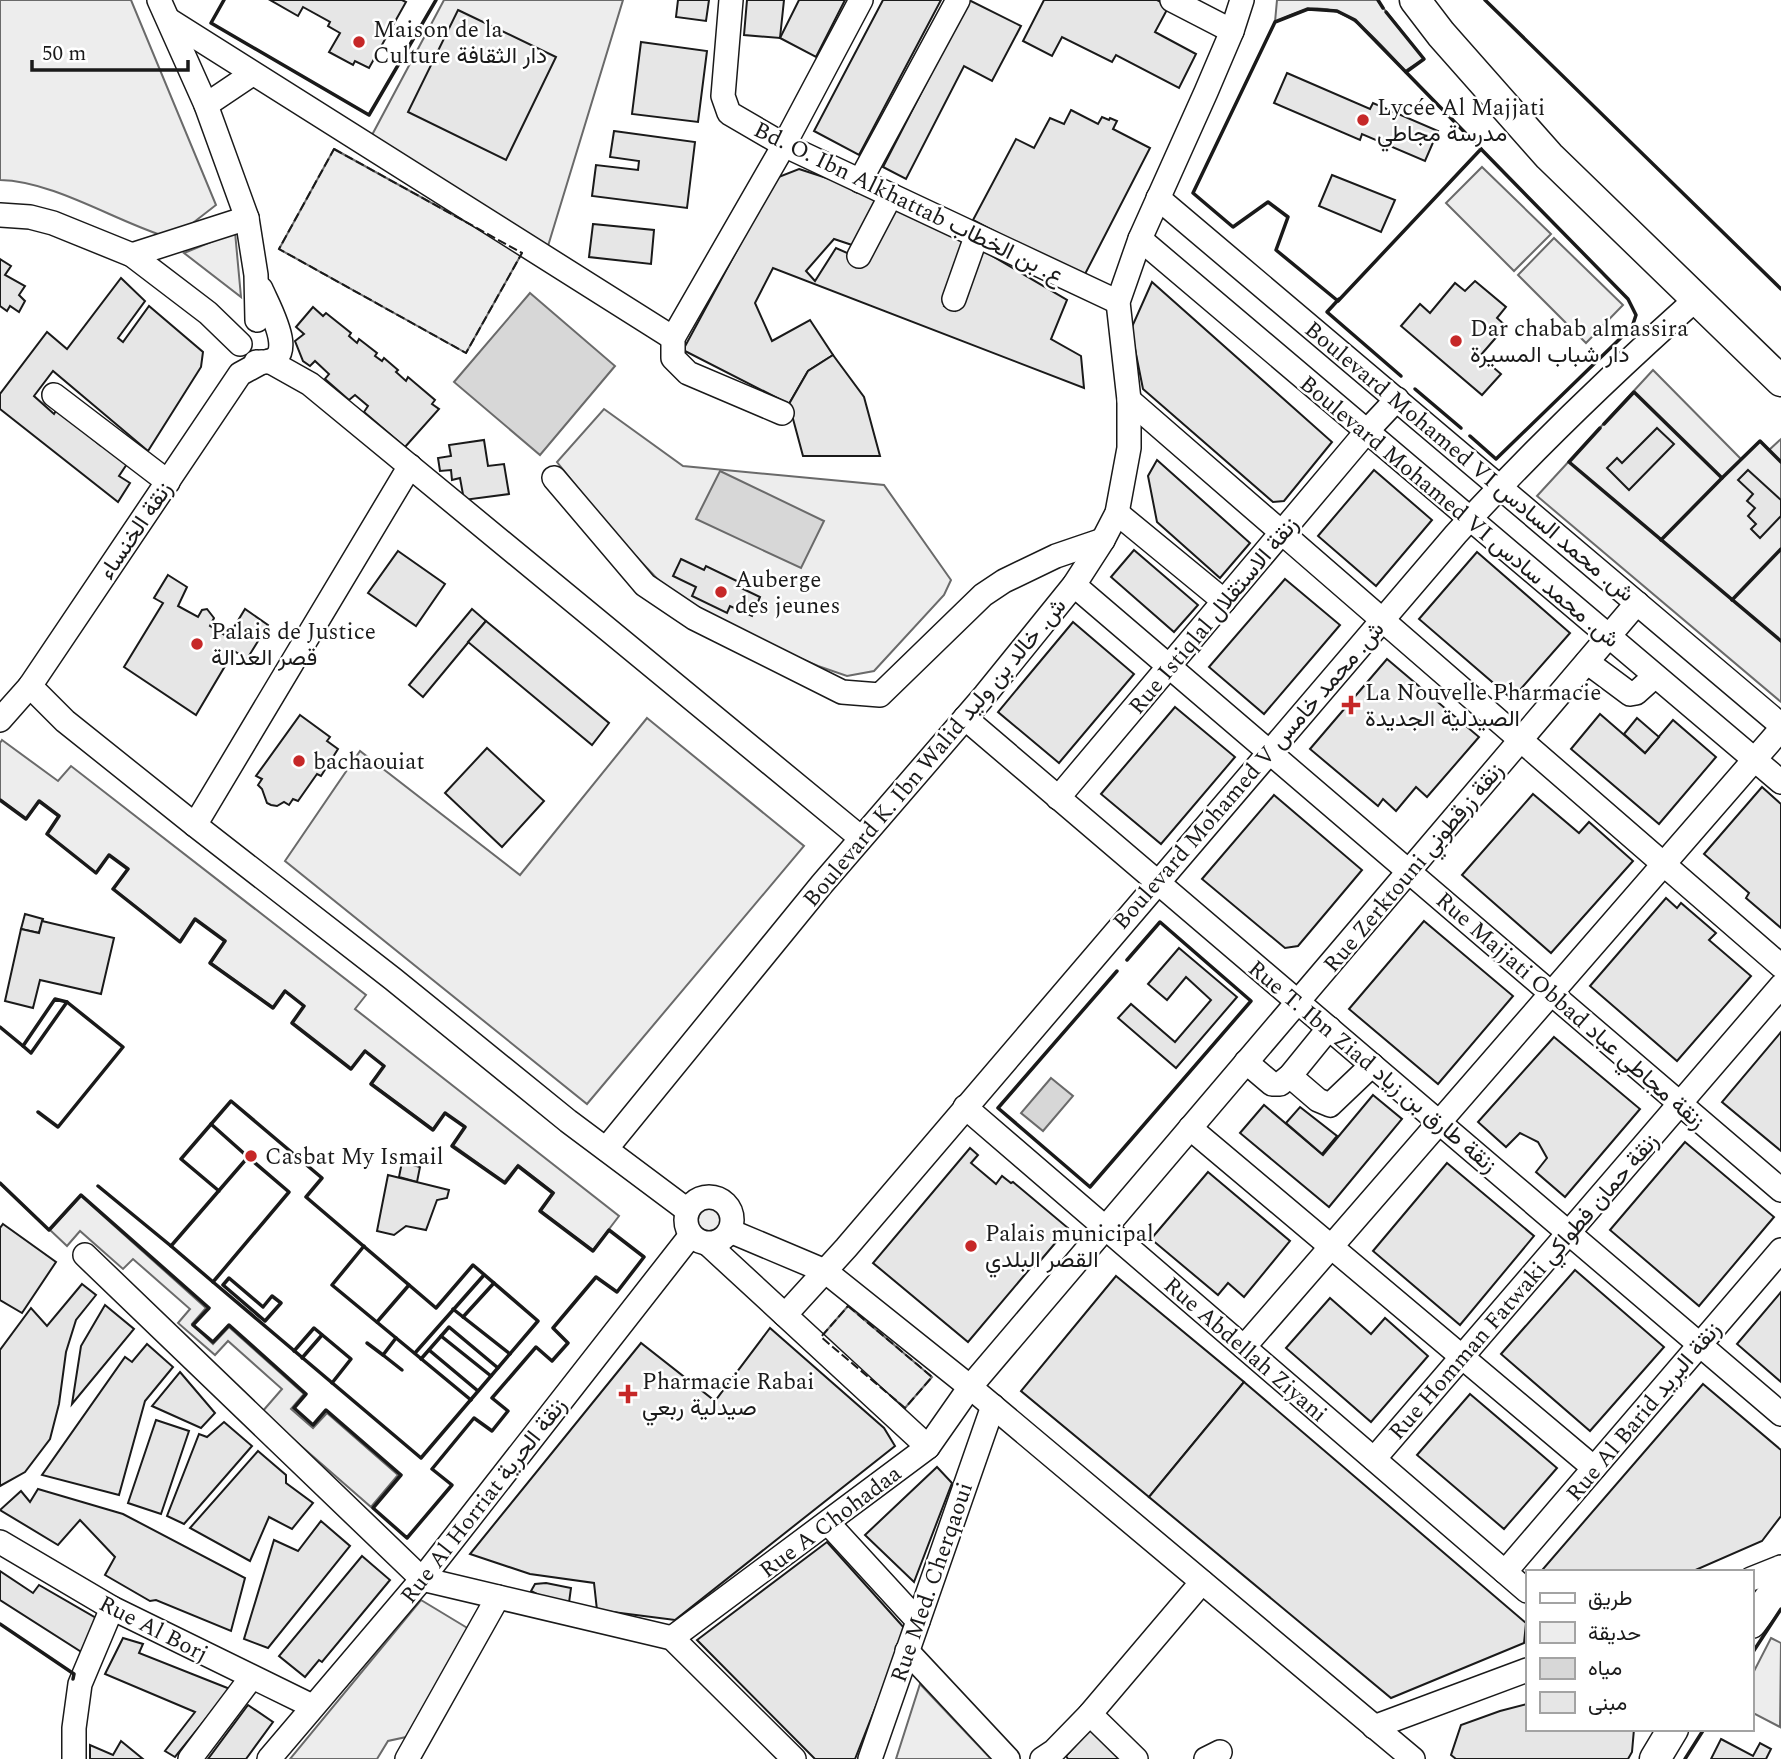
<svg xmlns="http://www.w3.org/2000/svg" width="1781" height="1759" viewBox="0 0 1781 1759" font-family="Spectral,Vazirmatn,serif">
  <rect width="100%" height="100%" fill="#fff"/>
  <!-- green -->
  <g fill="#ededed" stroke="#6a6a6a" stroke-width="2">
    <path d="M0 0H131L216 205 176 236 161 235C112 219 52 181 0 180Z"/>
    <path d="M444 0H623L548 246 372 135Z"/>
    <path d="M1277 0H1377L1424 59 1405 71C1380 45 1349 0 1306 10 1296 12 1285 18 1275 22Z"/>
    <path d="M334 149 522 253 466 353 279 249Z"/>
    <path d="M1482 167 1551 234 1514 271 1446 203Z"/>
    <path d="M235 232 241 297 184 253Z"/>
    <path d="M1554 238 1623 305 1586 343 1518 275Z"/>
    <path d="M1653 370 1741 459 1760 441 1769 450 1781 439V702L1537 496Z"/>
    <path d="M604 409 683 466 884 485 951 580 944 595 874 671 847 676 818 666 730 628 663 585 612 531 557 462Z"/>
    <path d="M647 718 804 846 587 1104 285 861 360 751 520 875Z"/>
    <path d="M2 740 58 781 71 766 366 995 355 1009 619 1216 593 1250 541 1211 554 1193 518 1165 504 1182 453 1145 465 1127 445 1113 433 1129 371 1083 384 1066 365 1051 351 1069 292 1023 304 1006 285 991 273 1007 211 963 225 941 195 919 180 941 114 889 128 869 109 855 96 873 47 834 59 816 40 801 26 819 0 799V743Z"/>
    <path d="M81 1196 206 1308 192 1324 213 1344 229 1327 304 1394 291 1409 313 1428 327 1413 398 1475 371 1507 262 1412 282 1389 228 1341 215 1355 178 1323 190 1309 133 1259 123 1269 80 1231 67 1246 50 1230Z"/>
    <circle cx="709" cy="1220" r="15"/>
    <path d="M848 1306 932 1377 905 1408 821 1337Z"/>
    <path d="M421 1600 469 1629 406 1737 388 1741 377 1759H290Z"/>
    <path d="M1771 1638 1781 1643 1780 1727 1751 1712V1677Z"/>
    <path d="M920 1684 991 1759H896Z"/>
  </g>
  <!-- water -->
  <g fill="#d7d7d7" stroke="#6a6a6a" stroke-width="2">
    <path d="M530 293 615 366 540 455 454 382Z"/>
    <path d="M720 471 824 521 801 568 696 519Z"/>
    <path d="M1051 1078 1073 1096 1043 1131 1021 1113Z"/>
  </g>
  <!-- building -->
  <g fill="#e6e6e6" stroke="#1a1a1a" stroke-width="2">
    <path d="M270 0H402L406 2 369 68 355 61 353 65 329 52 340 33 328 26 330 22 303 7 298 16Z"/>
    <path d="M678 0H709L706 21 676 17Z"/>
    <path d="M747 0H784L780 38 744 35Z"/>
    <path d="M799 0H845L816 57 780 38Z"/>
    <path d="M883 0H941L859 155 814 131Z"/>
    <path d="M969 0 1021 26 992 81 964 66 906 179 883 167Z"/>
    <path d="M1044 0H1157L1169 6 1155 32 1196 54 1179 88 1116 55 1112 62 1062 37 1052 56 1023 41Z"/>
    <path d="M458 10 556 57 506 160 408 112Z"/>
    <path d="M641 42 707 51 698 122 632 114Z"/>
    <path d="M1287 73 1370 109 1373 103 1438 131 1425 161 1362 134 1360 140 1274 103Z"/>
    <path d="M1071 110 1098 124 1102 117 1109 120 1110 118 1117 121 1113 129 1150 148 1083 278 973 220 1016 139 1034 148 1050 118 1064 124Z"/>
    <path d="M614 131 695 142 687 208 592 196 596 165 638 170 639 161 610 157Z"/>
    <path d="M799 169 882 196 855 246 834 239 806 271 815 281 836 248 863 260 890 206 967 242 944 306 955 311 977 247 1067 300 1051 339 1081 356 1084 388 773 268 755 303 772 341 810 320 833 355 808 371 789 404 683 350 776 178Z"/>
    <path d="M1332 175 1395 200 1381 232 1319 206Z"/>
    <path d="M593 224 654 230 651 264 589 257Z"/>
    <path d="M0 259 11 266 5 275 25 286 19 295 25 301 19 312 10 306 7 311 0 306Z"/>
    <path d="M121 278 145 301 118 338 123 342 149 306 203 352 201 367 148 451 53 371 34 396 54 414 57 409 100 445 102 440 129 461 119 476 130 483 118 502 0 409V394L47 332 67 349Z"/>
    <path d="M1475 281 1506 307 1497 318 1506 326 1480 356 1501 374 1482 395 1401 326 1420 304 1430 313 1455 283 1465 291Z"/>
    <path d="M1152 282 1332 442 1284 501 1273 502 1143 389 1131 329Z"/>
    <path d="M313 307 323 316 326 313 351 333 349 336 357 343 359 339 377 353 375 356 382 361 384 358 398 370 396 372 406 381 408 377 435 400 432 404 439 409 405 447 364 412 368 406 355 395 349 400 325 379 329 374 315 361 310 366 303 361 295 341 304 334 296 327Z"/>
    <path d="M833 355 864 397 880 456H803L789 404 808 371Z"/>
    <path d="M1657 428 1674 444 1629 490 1607 468 1617 458 1622 463Z"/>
    <path d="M484 440 488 466 504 464 509 494 464 500 460 478 452 480 451 470 440 471 438 458 451 456 449 445Z"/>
    <path d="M1157 460 1250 543 1220 578 1157 522 1148 476Z"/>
    <path d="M1374 470 1432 520 1376 586 1318 536Z"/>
    <path d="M1748 470 1781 500V516L1760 538 1751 529 1756 524 1748 516 1755 508 1747 501 1753 494 1738 480Z"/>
    <path d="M1134 550 1198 605 1174 632 1111 577Z"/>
    <path d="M398 551 445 584 416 626 368 593Z"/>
    <path d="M1477 552 1570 633 1512 699 1419 619Z"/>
    <path d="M681 559 704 570 706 566 741 583 739 587 760 597 752 616 730 606 727 613 692 596 696 587 673 576Z"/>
    <path d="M168 575 187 587 178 606 198 617 202 610 207 609 214 618 210 626 228 637 245 609 268 625 247 659 234 651 196 715 124 667 163 603 154 598Z"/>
    <path d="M1285 579 1340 625 1264 714 1209 667Z"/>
    <path d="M472 609 486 621 423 697 409 685Z"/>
    <path d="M486 621 609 723 592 745 468 642Z"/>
    <path d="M1073 622 1134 674 1059 763 998 712Z"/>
    <path d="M1387 659 1479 737 1427 797 1416 787 1396 811 1383 799 1378 806 1310 749Z"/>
    <path d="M1175 707 1235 757 1161 844 1101 794Z"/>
    <path d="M1600 714 1645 753 1673 720 1716 757 1659 824 1571 749Z"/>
    <path d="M300 715 330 737 327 741 338 749 321 776 317 774 298 801 293 799 289 805 284 802 277 806 271 805 267 803 262 789 258 785 262 779 256 776Z"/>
    <path d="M1637 718 1659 737 1645 753 1624 734Z"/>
    <path d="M487 748 544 801 502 847 445 793Z"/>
    <path d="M1762 787 1781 804V928L1746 898 1749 893 1704 854Z"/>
    <path d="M1533 794 1579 833 1589 822 1633 861 1551 953 1462 875Z"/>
    <path d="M1274 795 1362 870 1298 946 1285 948 1202 879Z"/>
    <path d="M1666 898 1677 908 1681 903 1716 933 1709 940 1751 976 1677 1061 1590 986Z"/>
    <path d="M25 914 43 919 39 933 21 929Z"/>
    <path d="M42 921 114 938 101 994 40 980 33 1008 5 1001 21 929 39 933Z"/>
    <path d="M1424 921 1513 996 1438 1084 1349 1009Z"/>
    <path d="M1179 948 1237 997 1176 1068 1118 1018 1131 1004 1175 1042 1211 1000 1186 977 1167 1000 1148 984Z"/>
    <path d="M1781 1032V1151L1722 1102Z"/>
    <path d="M1554 1037 1640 1109 1565 1197 1536 1172 1547 1158 1538 1142 1520 1133 1506 1147 1478 1122Z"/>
    <path d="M1373 1095 1402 1119 1329 1207 1240 1133 1264 1105 1323 1155Z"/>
    <path d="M1300 1107 1337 1136 1322 1154 1286 1123Z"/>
    <path d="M1685 1142 1774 1217 1699 1306 1610 1230Z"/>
    <path d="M970 1148 978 1155 971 1163 996 1184 1002 1176 1011 1183 1013 1182 1068 1228 1035 1267 1033 1265 968 1342 873 1263Z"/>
    <path d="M402 1162 420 1167 417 1182 399 1177Z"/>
    <path d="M1447 1163 1534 1236 1460 1325 1373 1251Z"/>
    <path d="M1208 1172 1290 1241 1244 1297 1228 1283 1218 1295 1151 1239Z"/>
    <path d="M388 1175 449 1190 447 1198 437 1200 426 1230 406 1226 394 1235 377 1231Z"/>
    <path d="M3 1224 56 1262 22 1313 0 1300V1228Z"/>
    <path d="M1575 1270 1664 1347 1590 1431 1501 1354Z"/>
    <path d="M1116 1276 1244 1382 1149 1497 1021 1391Z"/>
    <path d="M82 1284 96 1295 76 1320 66 1352 59 1404 50 1439 25 1472 0 1486V1350L31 1308 47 1326Z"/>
    <path d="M1781 1292V1382L1737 1344Z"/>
    <path d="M1330 1298 1371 1334 1385 1318 1428 1356 1371 1422 1286 1348Z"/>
    <path d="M105 1305 134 1329 72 1404 81 1346Z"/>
    <path d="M770 1328 884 1428 895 1446 675 1620 597 1610 594 1583 530 1574 470 1554 641 1343 715 1401Z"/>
    <path d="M147 1344 173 1367 145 1401 119 1495 42 1475 125 1357 132 1362Z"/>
    <path d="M180 1372 215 1413 201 1428 152 1406Z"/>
    <path d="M1244 1382 1526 1623 1524 1643 1391 1698 1149 1497Z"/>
    <path d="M1703 1384 1781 1450V1516L1762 1541 1691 1572H1547L1543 1569Z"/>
    <path d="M1470 1394 1557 1468 1504 1529 1417 1455Z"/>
    <path d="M156 1420 189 1431 161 1514 128 1503Z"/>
    <path d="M224 1422 252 1446 184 1524 167 1516 199 1434 207 1437Z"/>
    <path d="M258 1451 286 1475V1483L313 1503 292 1529 269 1517 250 1561 190 1528Z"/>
    <path d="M937 1467 952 1483 914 1582 865 1535Z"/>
    <path d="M38 1489 123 1514 245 1578 231 1631 156 1600 150 1601 105 1575 115 1557 80 1520 58 1545 0 1510 21 1491 30 1502Z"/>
    <path d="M321 1521 350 1546 268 1648 244 1639 274 1540 298 1551Z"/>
    <path d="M827 1542 906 1630 855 1759H815L697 1640Z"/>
    <path d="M362 1556 390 1580 322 1662 319 1660 305 1677 279 1656Z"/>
    <path d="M0 1571 33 1593 39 1585 96 1618 83 1653 0 1600Z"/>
    <path d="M546 1583 571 1588 568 1610 531 1591 535 1584Z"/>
    <path d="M123 1638 143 1644 139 1653 230 1689 175 1757 165 1751 195 1712 105 1674Z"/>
    <path d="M1527 1704V1729H1634L1632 1752 1628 1759H1456L1451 1755 1461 1725 1500 1711Z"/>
    <path d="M248 1705 273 1722 246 1759H208Z"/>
    <path d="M1092 1727 1122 1759H1068L1066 1756Z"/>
    <path d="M1721 1739 1753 1756 1760 1743 1771 1749 1766 1759H1711Z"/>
    <path d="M121 1741 143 1759H90V1745L113 1755Z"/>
  </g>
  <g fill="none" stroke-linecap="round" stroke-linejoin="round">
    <defs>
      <g id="minor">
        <path d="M159 0 206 105 247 218 256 275 257 320"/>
        <path d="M731 0 723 96 729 113 784 145 1118 302"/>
        <path d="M1172 0 1232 31"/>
        <path d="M169 20 673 338"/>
        <path d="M206 105 252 74"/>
        <path d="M860 181 958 0"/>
        <path d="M1158 198 1781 725"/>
        <path d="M0 215 30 217 53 223 132 255 208 313 240 344"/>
        <path d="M1140 239 1781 782"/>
        <path d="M132 255 247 218"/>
        <path d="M859 256 891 195"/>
        <path d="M954 299 976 237"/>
        <path d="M269 361 310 384 861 838"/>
        <path d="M256 362C304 367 269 308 261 289"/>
        <path d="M54 395 168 482"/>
        <path d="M1129 400 1781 966"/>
        <path d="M782 413 688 373 673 358V338L784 145 861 0"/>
        <path d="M554 478 645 585 694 618 842 692 880 695 983 595 1004 581 1056 556 1103 540"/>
        <path d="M1117 513 1224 601"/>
        <path d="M1074 585 1781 1190"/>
        <path d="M1587 662 1630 694 1636 693 1655 676"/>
        <path d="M30 686 65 721 195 825 393 979 568 1121 687 1210"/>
        <path d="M965 718 1781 1414"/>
        <path d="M0 720 30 686 240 374 262 362"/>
        <path d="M1058 798 1367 431 1397 399"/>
        <path d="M195 825 410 466"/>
        <path d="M1246 1062 1272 1084H1280L1290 1076 1329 1028"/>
        <path d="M1290 1076 1318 1100 1330 1105 1372 1065"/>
        <path d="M965 1107 1527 1591"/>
        <path d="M1190 1128 1594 1468"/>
        <path d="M606 1149 822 884 985 695 1074 585 1103 540 1117 513 1129 448V400L1118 302 1140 239 1206 92 1232 31 1242 0"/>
        <circle cx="709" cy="1220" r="23"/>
        <path d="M730 1231 825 1271 970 1387 1413 1759"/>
        <path d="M708 1244 928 1447"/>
        <path d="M85 1255 422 1579 672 1638 794 1759"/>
        <path d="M785 1315 846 1248 1456 534C1531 452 1612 374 1695 300"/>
        <path d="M1244 1347 1781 729"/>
        <path d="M1374 1459 1781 986"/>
        <path d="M828 1523 918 1621"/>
        <path d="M0 1542 112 1608 312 1706"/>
        <path d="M1505 1572 1781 1250"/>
        <path d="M1751 1579 1781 1567"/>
        <path d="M672 1638 928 1447 970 1387 1637 603"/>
        <path d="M907 1651 1008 1759"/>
        <path d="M1090 1714 1136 1759"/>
        <path d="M1374 1727 1527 1670"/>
        <path d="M74 1759V1728L80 1684 112 1608"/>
        <path d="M190 1759 251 1678"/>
        <path d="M269 1759 422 1579 691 1235"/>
        <path d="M407 1759 498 1597"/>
        <path d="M870 1759 993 1406"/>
        <path d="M1042 1759 1054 1751 1090 1714 1202 1582"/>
        <path d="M1206 1759 1220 1752"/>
      </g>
      <g id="major">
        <path d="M1415 0 1441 34 1549 156 1781 381"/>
        <path d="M1751 1623 1781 1583"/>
        <path d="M1655 1759 1673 1729"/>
      </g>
    </defs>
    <!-- minor casing -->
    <use href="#minor" stroke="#1a1a1a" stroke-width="26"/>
    <!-- major casing -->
    <use href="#major" stroke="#1a1a1a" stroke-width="33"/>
    <!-- minor -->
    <use href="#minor" stroke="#fff" stroke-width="23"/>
    <!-- major -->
    <use href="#major" stroke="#fff" stroke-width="30"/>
    <!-- fence -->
    <g stroke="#1a1a1a" stroke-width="2" stroke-dasharray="9 3.5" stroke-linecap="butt">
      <path d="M334 149 522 253 466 353 279 249Z"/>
      <path d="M848 1306 932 1377 905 1408 821 1337Z"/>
    </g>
    <!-- wall -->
    <g stroke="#1a1a1a" stroke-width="3.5">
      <path d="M224 0 211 23 369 115 436 0"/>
      <path d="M1378 0 1383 8"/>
      <path d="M1485 0 1781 289"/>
      <path d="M1308 9 1337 11 1355 20 1481 149 1338 301 1276 250 1288 217 1268 202 1233 227 1193 193 1275 22Z"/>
      <path d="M1386 12 1424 59 1406 72"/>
      <path d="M1339 299 1327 312 1401 376"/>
      <path d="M1415 389 1461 428"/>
      <path d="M1604 424 1634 392 1722 478 1760 441 1781 462"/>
      <path d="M1600 428 1569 462 1781 641"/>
      <path d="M1470 436 1496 459 1632 327 1636 315 1628 299 1481 149"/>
      <path d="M1661 540 1722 478"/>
      <path d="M1732 600 1781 549"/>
      <path d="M0 800 26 819 39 801 59 816 47 834 96 873 109 855 128 869 113 889 180 942 195 919 225 941 210 963 273 1008 285 991 304 1006 292 1023 351 1069 365 1051 384 1066 371 1084 433 1130 445 1113 465 1127 452 1146 505 1183 518 1166 553 1193 540 1211 593 1251 609 1230 644 1257 617 1292 596 1277 553 1328 568 1343 552 1361 536 1347 492 1398 508 1411 492 1431 474 1418 432 1469 452 1485 407 1538 373 1508 401 1475 326 1410 313 1425 294 1408 306 1394 229 1325 213 1342 193 1325 209 1308 81 1195 49 1230 0 1183"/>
      <path d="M1117 971 998 1108 1090 1187 1251 1001 1160 922 1127 960"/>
      <path d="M0 1027 23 1046 55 999 67 1002 123 1047 58 1127 38 1112"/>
      <path d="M23 1046 31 1053 67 1002"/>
      <path d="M211 1124 248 1157"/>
      <path d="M98 1186 171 1246 248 1157 289 1192 213 1282 421 1458 538 1321 473 1265 436 1308 306 1197 322 1178 231 1101 181 1159 219 1191"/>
      <path d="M171 1246 213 1282"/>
      <path d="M364 1246 332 1285 471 1400"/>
      <path d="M229 1278 263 1307 272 1296 281 1303 265 1321 223 1285Z"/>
      <path d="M453 1309 510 1354"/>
      <path d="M463 1317 494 1283"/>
      <path d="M377 1322 409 1285"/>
      <path d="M441 1336 491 1376"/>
      <path d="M396 1338 383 1355 402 1370"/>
      <path d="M367 1343 383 1355"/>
      <path d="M429 1350 478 1391"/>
      <path d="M294 1351 314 1328 351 1359 332 1383"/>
      <path d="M415 1353 484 1275"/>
      <path d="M302 1358 322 1335"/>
      <path d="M421 1359 449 1327 498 1368"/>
      <path d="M0 1624 74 1674 73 1679"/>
      <path d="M1751 1655 1781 1609"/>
      <path d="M1685 1759 1704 1729"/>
    </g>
  </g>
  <!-- markers -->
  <g fill="#c62828" stroke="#fff" stroke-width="2.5">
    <circle cx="359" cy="42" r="7"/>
    <circle cx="1363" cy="120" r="7"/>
    <circle cx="1456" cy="341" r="7"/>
    <circle cx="721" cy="592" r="7"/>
    <circle cx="197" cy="644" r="7"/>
    <path d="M1347.5 694.5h7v7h7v7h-7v7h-7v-7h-7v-7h7z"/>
    <circle cx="299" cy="761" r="7"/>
    <circle cx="251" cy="1156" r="7"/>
    <circle cx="971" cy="1246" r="7"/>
    <path d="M624.5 1383.5h7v7h7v7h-7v7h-7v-7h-7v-7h7z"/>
  </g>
  <g text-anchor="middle" stroke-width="5" stroke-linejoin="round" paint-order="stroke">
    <!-- poi labels -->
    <g font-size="23" fill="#1a1a1a" stroke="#fff" text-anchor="start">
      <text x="373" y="37">Maison de la<tspan x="373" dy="26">Culture دار الثقافة</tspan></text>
      <text x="1377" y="115">Lycée Al Majjati<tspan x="1377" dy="26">مدرسة مجاطي</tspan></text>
      <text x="1470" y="336">Dar chabab almassira<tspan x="1470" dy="26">دار شباب المسيرة</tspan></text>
      <text x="735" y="587">Auberge<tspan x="735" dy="26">des jeunes</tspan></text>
      <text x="211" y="639">Palais de Justice<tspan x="211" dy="26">قصر العدالة</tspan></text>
      <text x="1365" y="700">La Nouvelle Pharmacie<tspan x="1365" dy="26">الصيدلية الجديدة</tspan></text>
      <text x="313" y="769">bachaouiat</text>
      <text x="265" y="1164">Casbat My Ismail</text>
      <text x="985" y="1241">Palais municipal<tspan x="985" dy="26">القصر البلدي</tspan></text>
      <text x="642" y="1389">Pharmacie Rabai<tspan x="642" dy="26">صيدلية ربعي</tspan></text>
    </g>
    <!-- street labels -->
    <g font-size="23" fill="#1a1a1a" stroke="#fff">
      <text transform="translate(909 202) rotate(26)" y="8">Bd. O. Ibn Alkhattab ع. بن الخطاب</text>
      <text transform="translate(1470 461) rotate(40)" y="8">Boulevard Mohamed VI ش. محمد السادس</text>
      <text transform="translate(1460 511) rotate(40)" y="8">Boulevard Mohamed VI ش. محمد سادس</text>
      <text transform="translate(135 530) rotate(-56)" y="8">زنقة الخنساء</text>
      <text transform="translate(1213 615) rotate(-50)" y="8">Rue Istiqlal زنقة الاستقلال</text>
      <text transform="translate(934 752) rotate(-50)" y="8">Boulevard K. Ibn Walid ش. خالد بن وليد</text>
      <text transform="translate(1248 775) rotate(-49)" y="8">Boulevard Mohamed V ش. محمد خامس</text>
      <text transform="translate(1413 867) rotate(-50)" y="8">Rue Zerktouni زنقة زرقطوني</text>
      <text transform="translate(1571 1010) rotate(41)" y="8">Rue Majjati Obbad زنقة مجاطي عباد</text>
      <text transform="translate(1373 1066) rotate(40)" y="8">Rue T. Ibn Ziad زنقة طارق بن زياد</text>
      <text transform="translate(1523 1286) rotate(-49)" y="8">Rue Homman Fatwaki زنقة حمان فطواكي</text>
      <text transform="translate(1246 1349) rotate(41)" y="8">Rue Abdellah Ziyani</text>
      <text transform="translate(1643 1411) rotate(-50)" y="8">Rue Al Barid زنقة البريد</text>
      <text transform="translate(483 1500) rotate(-52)" y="8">Rue Al Horriat زنقة الحرية</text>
      <text transform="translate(830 1521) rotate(-37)" y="8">Rue A Chohadaa</text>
      <text transform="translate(931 1582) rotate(-71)" y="8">Rue Med. Cherqaoui</text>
      <text transform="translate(154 1628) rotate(27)" y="8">Rue Al Borj</text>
    </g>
  </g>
  <!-- legend -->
  <rect x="1526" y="1570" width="228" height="161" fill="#ffffff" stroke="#a3a3a3" stroke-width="2"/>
  <rect x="1540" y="1593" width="35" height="10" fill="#ffffff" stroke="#a3a3a3" stroke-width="2"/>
  <text x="1588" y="1605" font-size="21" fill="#1a1a1a">طريق</text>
  <rect x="1540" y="1622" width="35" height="21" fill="#ededed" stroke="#a3a3a3" stroke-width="2"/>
  <text x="1588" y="1640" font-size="21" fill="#1a1a1a">حديقة</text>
  <rect x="1540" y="1658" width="35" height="21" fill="#d7d7d7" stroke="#a3a3a3" stroke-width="2"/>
  <text x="1588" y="1675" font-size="21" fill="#1a1a1a">مياه</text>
  <rect x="1540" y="1692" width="35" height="21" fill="#e6e6e6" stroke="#a3a3a3" stroke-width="2"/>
  <text x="1588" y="1710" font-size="21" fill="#1a1a1a">مبنى</text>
  <!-- scale -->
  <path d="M32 60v10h156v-10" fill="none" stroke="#1a1a1a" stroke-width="3.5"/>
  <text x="42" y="60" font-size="21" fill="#1a1a1a" stroke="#ffffff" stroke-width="5" paint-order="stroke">50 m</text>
</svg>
